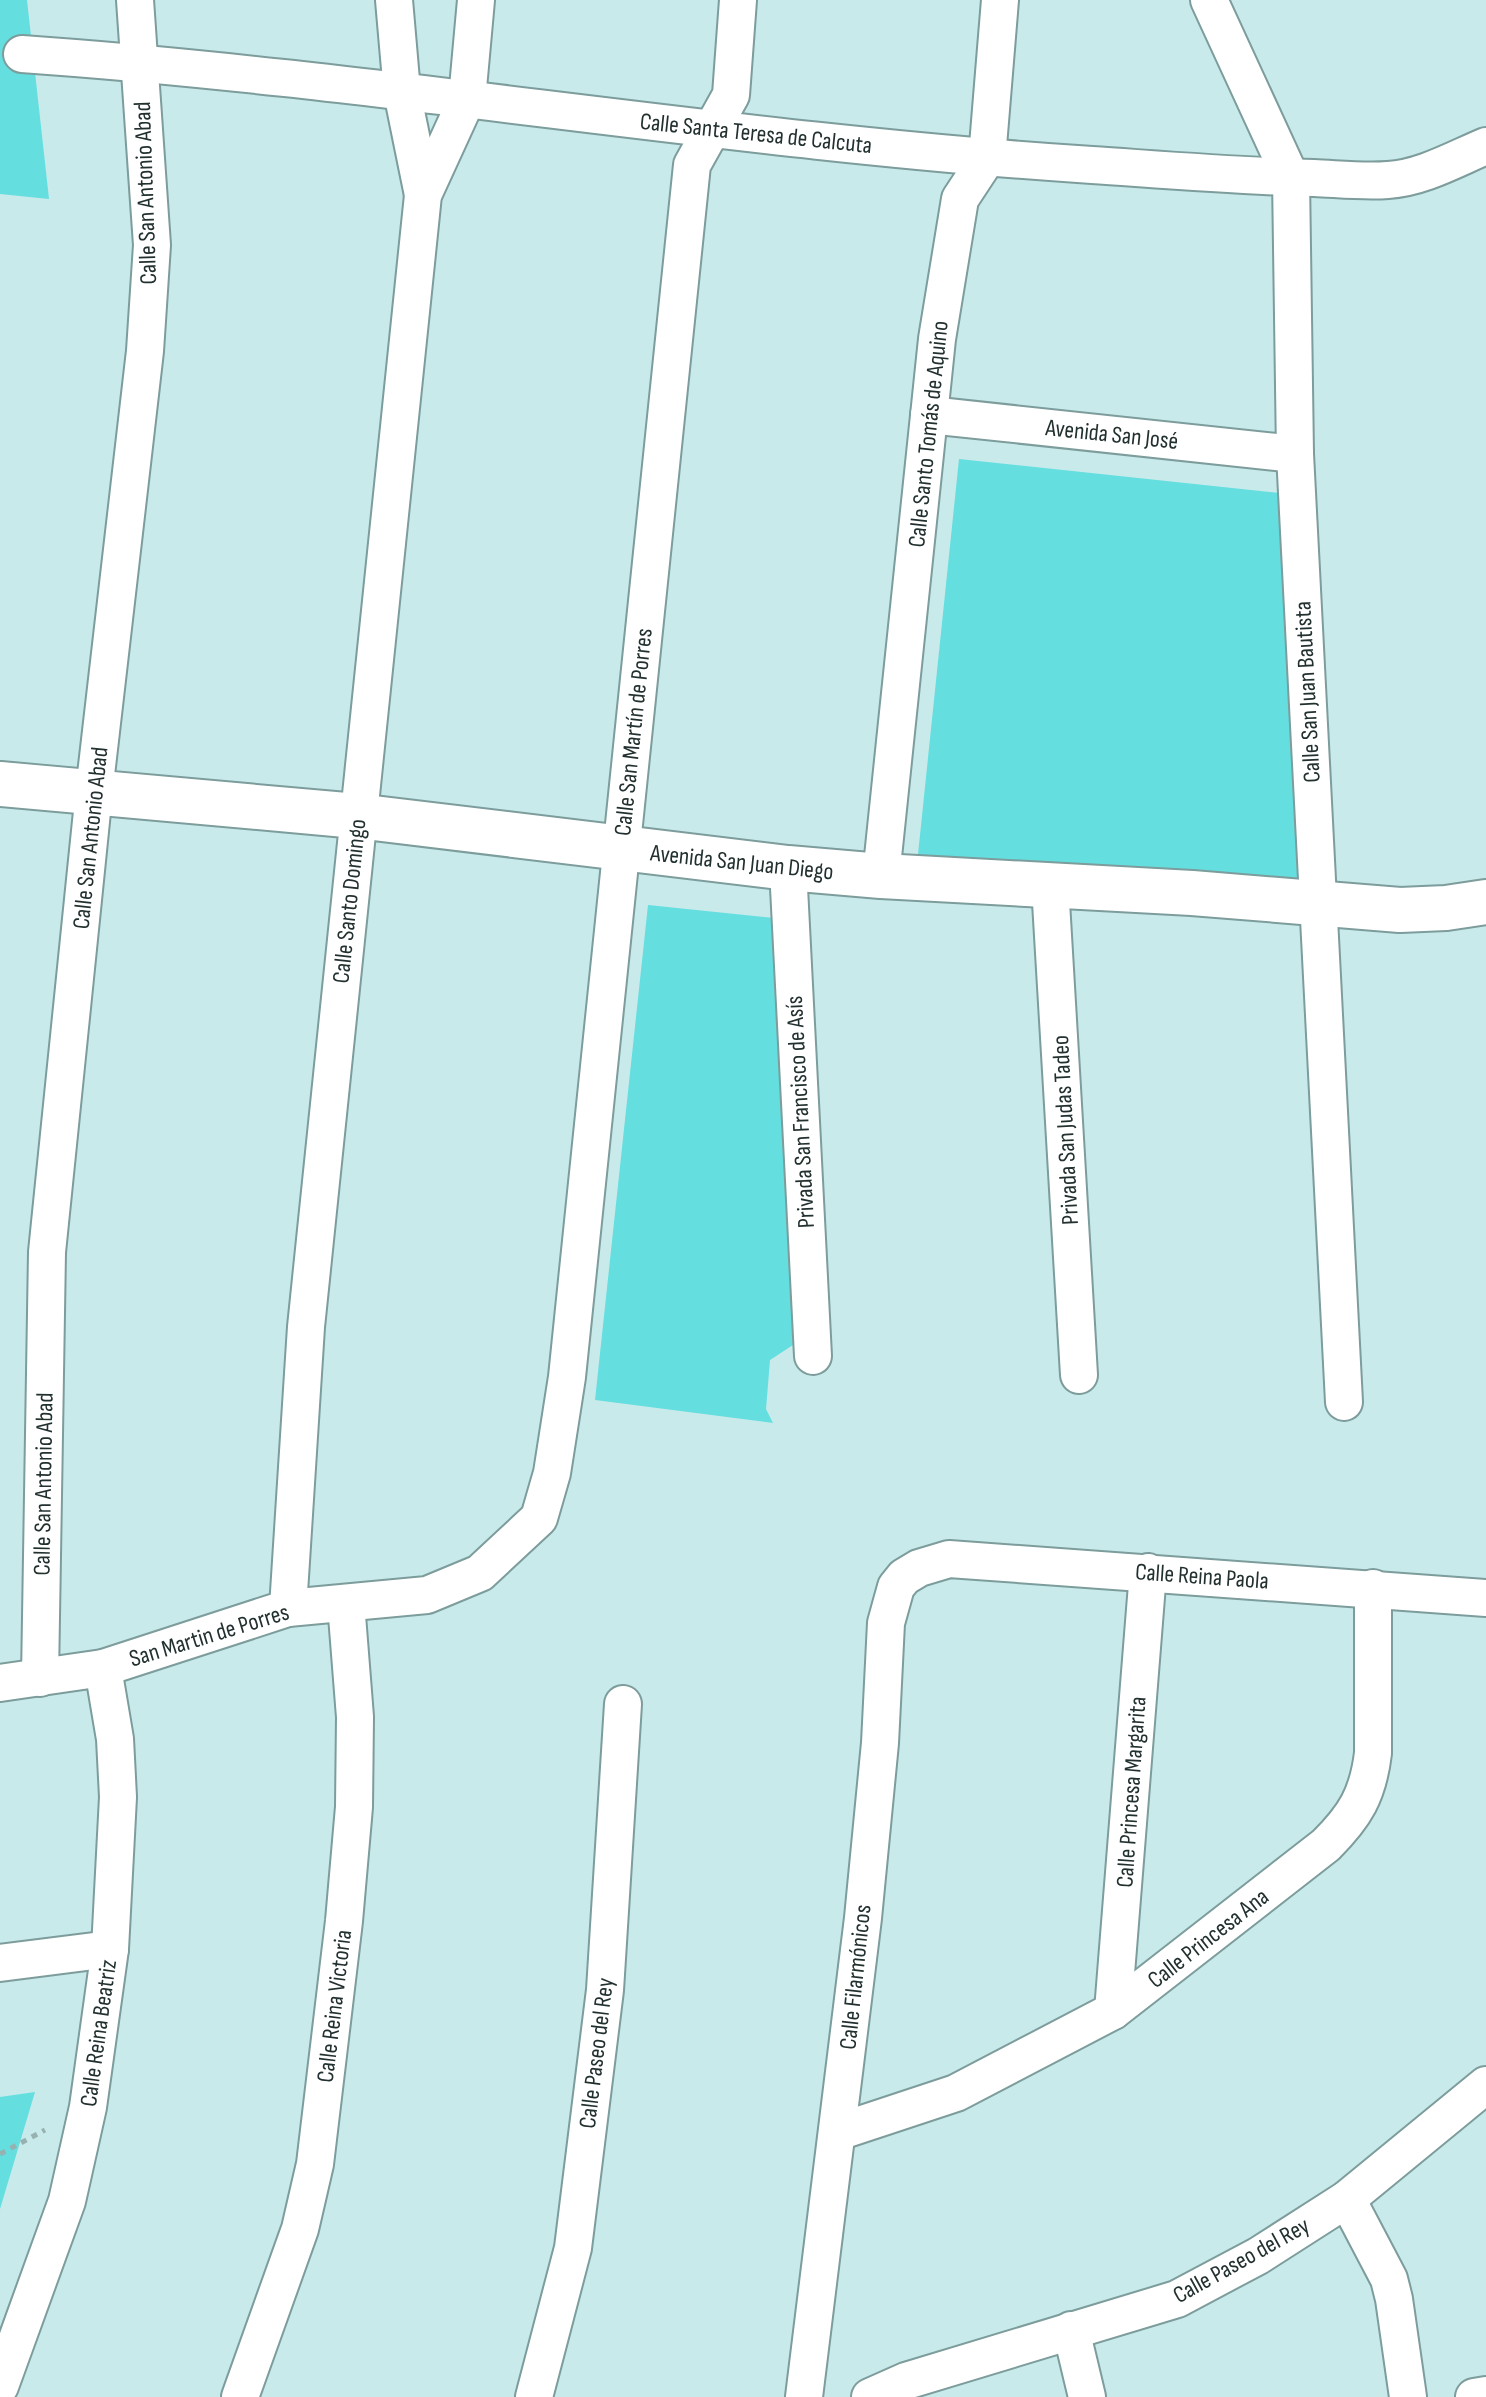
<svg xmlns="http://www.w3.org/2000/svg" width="1486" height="2397" viewBox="0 0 1486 2397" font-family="'Sofia Sans Condensed',sans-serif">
  <rect width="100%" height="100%" fill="#c9eaea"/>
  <!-- green -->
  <g fill="#64dedf">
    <path d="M0 0H27L49 199 0 194Z"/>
    <path d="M959 459 1280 493 1300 891 917 864Z"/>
    <path d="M648 905 774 918 793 1345 770 1360 766 1409 773 1423 595 1400Z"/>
    <path d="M35 2092 0 2209V2097Z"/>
  </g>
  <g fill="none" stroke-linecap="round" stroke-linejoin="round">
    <defs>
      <g id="minor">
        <path d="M394 0 402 92 423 195"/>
        <path d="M1209 0 1291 178 1295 454 1344 1402"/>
        <path d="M22 54C380 79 734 142 1092 165 1166 170 1240 176 1314 178 1338 179 1364 182 1388 180 1422 178 1455 159 1486 146"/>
        <path d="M929 415 1295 454"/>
        <path d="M788 868 813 1356"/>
        <path d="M881 876 937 339 960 199 987 158 1000 0"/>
        <path d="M1050 885 1079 1375"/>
        <path d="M288 1608 306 1327 423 195 467 99 476 0"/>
        <path d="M40 1678 47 1252 94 792 145 351 152 245 135 0"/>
        <path d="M0 1683 103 1668 288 1608 427 1595 480 1573 539 1518 552 1473 567 1377 692 165 731 95 738 0"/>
        <path d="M0 1963 110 1949"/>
        <path d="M1113 2011 1148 1572"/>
        <path d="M838 2132 956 2093 1113 2011 1326 1845C1355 1816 1368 1795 1373 1753V1588"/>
        <path d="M1347 2199 1389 2279 1394 2299 1408 2397"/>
        <path d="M1071 2330 1087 2397"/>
        <path d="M0 2386 67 2201 88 2107 110 1949 118 1797 115 1739 103 1668"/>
        <path d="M240 2397 300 2229 315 2164 344 1921 354 1807 355 1717 346 1603"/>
        <path d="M534 2397 573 2248 605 1990 623 1704"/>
        <path d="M804 2397 863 1918 880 1743 886 1623 896 1587 904 1577 919 1568 949 1559 1486 1598"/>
        <path d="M870 2397 906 2381 1177 2299 1258 2256 1347 2199 1486 2085"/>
        <path d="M1474 2397 1486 2395"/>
      </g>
      <path id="tertiary" d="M0 784 357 816 788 868 881 876 1192 893 1400 910 1446 908 1486 902"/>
    </defs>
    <!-- minor casing -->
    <use href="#minor" stroke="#7d9c9c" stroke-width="40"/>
    <!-- tertiary casing -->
    <use href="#tertiary" stroke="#7d9c9c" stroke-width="48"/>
    <!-- path -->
    <path stroke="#97b1b1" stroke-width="5" stroke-dasharray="6 6" stroke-linecap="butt" d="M0 2154 45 2130"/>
    <!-- minor -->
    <use href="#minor" stroke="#fff" stroke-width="36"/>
    <!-- tertiary -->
    <use href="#tertiary" stroke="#fff" stroke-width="44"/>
  </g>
  <g text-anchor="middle" stroke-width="6" stroke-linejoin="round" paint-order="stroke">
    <!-- street labels -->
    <g font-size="24" fill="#233030" stroke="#fff">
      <text transform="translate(756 133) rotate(6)" y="8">Calle Santa Teresa de Calcuta</text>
      <text transform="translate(145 193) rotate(-92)" y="8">Calle San Antonio Abad</text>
      <text transform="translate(928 434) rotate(-84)" y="8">Calle Santo Tomás de Aquino</text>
      <text transform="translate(1112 434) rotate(6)" y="8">Avenida San José</text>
      <text transform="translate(1307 692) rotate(-93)" y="8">Calle San Juan Bautista</text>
      <text transform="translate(633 732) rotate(-84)" y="8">Calle San Martín de Porres</text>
      <text transform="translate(90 838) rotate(-84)" y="8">Calle San Antonio Abad</text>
      <text transform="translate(742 862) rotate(6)" y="8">Avenida San Juan Diego</text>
      <text transform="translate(349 901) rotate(-84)" y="8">Calle Santo Domingo</text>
      <text transform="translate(800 1112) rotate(-93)" y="8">Privada San Francisco de Asís</text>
      <text transform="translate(1065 1130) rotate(-93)" y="8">Privada San Judas Tadeo</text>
      <text transform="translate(43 1484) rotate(-89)" y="8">Calle San Antonio Abad</text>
      <text transform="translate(1202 1576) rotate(4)" y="8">Calle Reina Paola</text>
      <text transform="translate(209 1635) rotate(-17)" y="8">San Martin de Porres</text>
      <text transform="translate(1131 1792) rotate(-86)" y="8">Calle Princesa Margarita</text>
      <text transform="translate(1208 1938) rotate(-38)" y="8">Calle Princesa Ana</text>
      <text transform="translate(855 1977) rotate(-84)" y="8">Calle Filarmónicos</text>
      <text transform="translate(334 2006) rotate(-83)" y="8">Calle Reina Victoria</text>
      <text transform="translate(98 2033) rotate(-82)" y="8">Calle Reina Beatriz</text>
      <text transform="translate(596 2053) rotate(-83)" y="8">Calle Paseo del Rey</text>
      <text transform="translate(1241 2260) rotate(-29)" y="8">Calle Paseo del Rey</text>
    </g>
  </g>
</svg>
